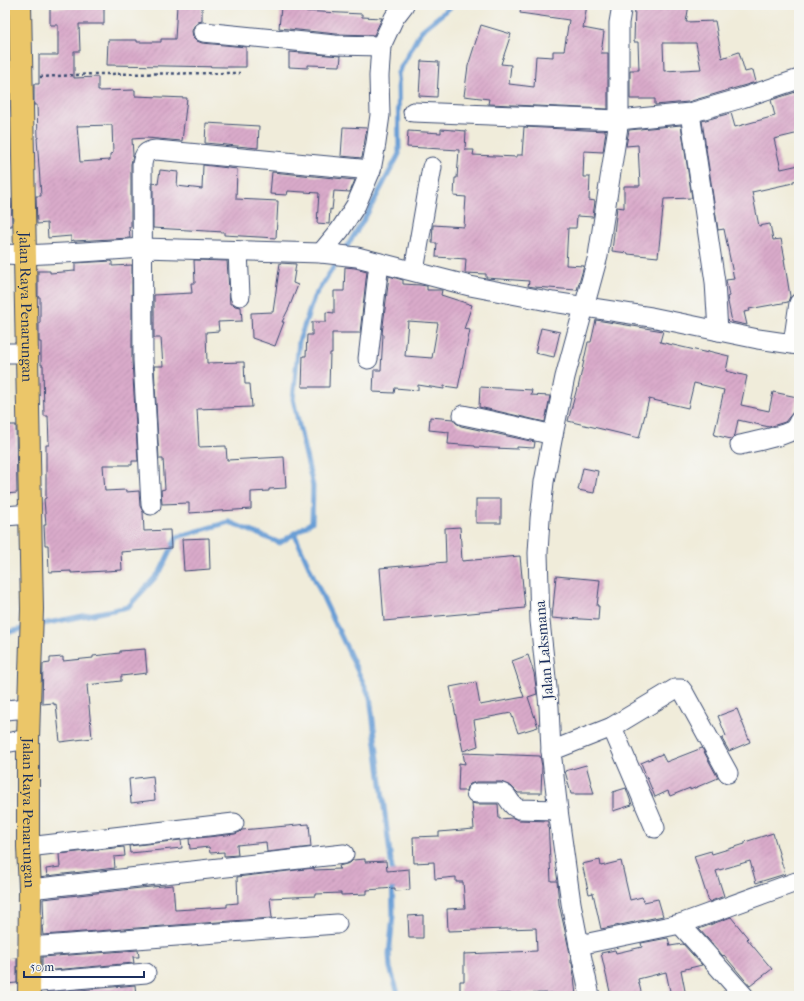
<svg xmlns="http://www.w3.org/2000/svg" width="804" height="1001" viewBox="0 0 804 1001" font-family="'IM FELL French Canon',serif">
  <defs>
    <pattern id="building-hatch" width="6" height="6" patternUnits="userSpaceOnUse"><rect width="6" height="6" fill="#daabca"/><path d="M-1 1l2-2M0 6l6-6M5 7l2-2" fill="none" stroke="#ba93b0"/></pattern>
  </defs>
  <rect width="100%" height="100%" fill="#f6f6f2"/>
  <filter id="ink" filterUnits="userSpaceOnUse"><feTurbulence type="fractalNoise" baseFrequency=".025" numOctaves="2"/><feDisplacementMap in="SourceGraphic" scale="8" xChannelSelector="R" yChannelSelector="G"/><feConvolveMatrix kernelMatrix="1 2 1 2 8 2 1 2 1" color-interpolation-filters="sRGB"/></filter>
  <filter id="wash" filterUnits="userSpaceOnUse"><feTurbulence type="fractalNoise" baseFrequency=".012" numOctaves="4" result="noise"/><feDisplacementMap in="SourceGraphic" scale="16" xChannelSelector="R" yChannelSelector="G"/><feGaussianBlur stdDeviation="0.9" result="paint"/><feColorMatrix in="noise" values="0 0 0 0 0 0 0 0 0 0 0 0 0 0 0 0 0 1.4 0 .05"/><feComposite in="paint" operator="in"/></filter>
  <g filter="url(#wash)">
    <rect width="100%" height="100%" fill="#f0ecda"/>
    <g fill="none" stroke-linecap="round" stroke-linejoin="round">
      <!-- stream -->
      <g stroke="#699ed5" stroke-width="5">
        <path d="M344 251 366 216 399 154 398 73 421 31 453 5"/>
        <path d="M294 533 325 602 370 697 392 869 393 916 389 954 390 968 399 996"/>
        <path d="M43 624 128 607 160 572 177 537 229 522 280 543 312 522 313 486 293 399 299 341 314 297 339 259"/>
        <path d="M5 633 22 629"/>
      </g>
    </g>
    <g id="blocks">
      <!-- building -->
      <g fill="url(#building-hatch)" fill-rule="evenodd">
        <path d="M83 5H104V24H79L80 51H74V78L98 77V91L135 90V96L187 98 182 141 146 138 132 139 133 155 131 164V227H129L130 238 74 241V240L71 241V236L48 238 47 223 37 224 36 196H41L37 138H38L37 105H34V84H39V55H58V25H50V8H83ZM112 125 113 153 110 154V160L80 162 77 126Z"/>
        <path d="M177 5H202V21L198 22 194 26 192 31 193 37 197 41 202 43 246 47V67H226L107 65 108 40H137V42H161V39H175Z"/>
        <path d="M521 5H587L583 28 604 32 601 53H608V109L488 104 489 99 464 96 468 66 481 25 511 34 501 64 511 65 509 84 534 87 536 56 553 57V51H564L569 20 520 13Z"/>
        <path d="M635 5H689L686 22 715 21 722 58 739 52 745 72 753 70 756 82 688 102 655 105V99H630V70H639L638 42H634ZM663 43H696L701 69 664 71Z"/>
        <path d="M281 7 301 9 300 11 362 14V17L382 18 374 35 336 34 279 28Z"/>
        <path d="M289 52 341 56 340 66 308 65V68L289 67Z"/>
        <path d="M421 61 439 62 437 97 419 96Z"/>
        <path d="M799 91V133L774 139 781 169 799 165V180L793 181V183L752 192 759 226 770 224 773 240 781 239 785 259H784L790 296 788 302 749 309 750 311 744 312 747 325 732 322 727 297 729 296 726 280 734 279 724 229 718 230 702 121 731 113 735 127 775 116 771 100Z"/>
        <path d="M206 123 259 126 258 148 205 143Z"/>
        <path d="M681 125 692 198 664 199 658 257 628 254V253L612 251 617 207 624 208V186H640L638 145 626 146 629 130Z"/>
        <path d="M343 127 367 128 362 158 341 156Z"/>
        <path d="M524 127 606 131 603 152 584 151 583 177H590L589 200 595 201 593 217 577 216 576 228H568L566 265 584 266 577 290 534 287 528 286 529 281 486 278V274L465 273 466 259 436 257 437 243H432L433 225 464 227 466 197 454 196 455 178H457L459 150 407 147 408 131 441 133V129L466 131 465 150H474L473 155 517 157V155H522Z"/>
        <path d="M203 165 237 169 236 199 278 201 276 238 224 235V232L153 228V183L158 184 160 170 178 172 177 186 202 189Z"/>
        <path d="M272 172 355 180 350 192 334 191 332 210 330 209 329 224 317 223 319 193 288 191 287 195 270 194Z"/>
        <path d="M5 199H11L12 226H5Z"/>
        <path d="M194 260 227 261 230 304H233L235 306 241 307 242 321 218 322 219 331 206 332 207 363 244 362 245 384H250L252 407 197 409 199 447 226 446 227 460 284 457 286 488 269 489V491L251 492V509L189 513V503L162 504 161 490 165 489 163 459H159L154 366H163L161 338H154V295L192 293 191 283H195Z"/>
        <path d="M112 261V266L132 265V360L138 461H132V465H103L105 491 126 490V492L139 491 140 506 143 512 144 531 170 530 171 548 121 552 122 570 71 573V571L49 572 48 545H45L44 525H46L44 499 46 498V445H49L48 416H44L43 365H41V342H39V323H40V297H38V271H50V273L75 271V263Z"/>
        <path d="M280 263 296 264 293 283 298 285 289 308 282 322H284L275 346 252 338 251 313 273 312Z"/>
        <path d="M345 267 355 268 367 271 360 333H332V353H330L329 387H302L303 356H306L307 335H312V322H326V312L334 313V291H344Z"/>
        <path d="M389 276 403 280V284L420 285 427 286V290H442L441 295 472 305 464 329 470 330 458 388 444 386V389L418 385V390L395 388 394 393 373 392 374 370H381L383 334H382ZM408 321 438 323 432 358 405 356Z"/>
        <path d="M596 320 663 331 660 342 708 353V351L729 356 726 371 747 376 741 405 769 411 773 392 797 397 794 411 785 422 769 427 738 420 735 435 731 439 714 435 724 390 694 383 688 408 649 399 639 438 568 421 577 388H578L588 342H591Z"/>
        <path d="M541 328 560 332 554 357 535 353Z"/>
        <path d="M480 387 532 390 531 395 550 396 545 422 479 407Z"/>
        <path d="M430 417 453 419 456 423 461 426 535 442 534 448 517 447V449L493 448 475 447V446L448 444 449 432 429 430Z"/>
        <path d="M5 425H16L17 493 5 494Z"/>
        <path d="M583 468 598 471 594 493 578 490Z"/>
        <rect x="476" y="499" width="25" height="24"/>
        <path d="M460 527 462 561 520 556 525 608 384 621 380 568 446 562 445 528Z"/>
        <path d="M209 538 210 569 184 571 182 539Z"/>
        <path d="M556 576 600 580 597 606H599L598 620 564 618V619L552 618Z"/>
        <path d="M145 649 147 673 121 676V681L87 685 92 738 60 742 56 704 54 705V703L42 704 43 664 50 663V658L63 657V661L93 658V656L120 653V651Z"/>
        <path d="M528 655 534 673 537 694 528 697 538 727 518 733 511 713 474 720 478 746 463 751 450 687 476 682 480 705 524 697 512 661Z"/>
        <path d="M737 709 750 742 729 751 722 739 724 738 723 737 726 736 718 716Z"/>
        <path d="M702 748 718 778 690 790V788L670 796 668 791 655 797 641 763 662 754 666 762Z"/>
        <path d="M463 753 540 756 542 766 541 793H518L511 786 501 782H476L470 784 467 787 466 791H458L459 763 465 764Z"/>
        <path d="M586 765 594 794H571L565 771Z"/>
        <path d="M153 776 155 800 131 803 129 779Z"/>
        <path d="M626 788 632 805 613 811V792Z"/>
        <path d="M472 803 476 804H498L499 819 513 818 519 820 548 821 551 881H557L559 904 571 958V963H572L574 976 576 996H553L552 993 495 994 496 996H460V981H464V954L537 951 536 928 448 931 447 909 465 908 463 882H456V877L435 879 434 862 414 863 413 837 439 836V832L474 829Z"/>
        <path d="M309 824 311 847 267 852 266 842 237 845 238 855 224 856V852L210 853 209 847 190 849 189 839 235 834 240 832 242 830Z"/>
        <path d="M773 833 785 874 756 883 750 861 716 871 724 896 709 902 694 856 711 851 712 854 745 844V842Z"/>
        <path d="M181 840 182 848 130 853 129 846Z"/>
        <path d="M124 847 125 856 114 857 115 868 47 876 46 869 60 867 59 854Z"/>
        <path d="M365 859V862L386 861 387 871 409 869 410 890 395 891V888L367 890V894L341 895V893L316 894V896L270 898 272 918 43 935 42 926H44L43 899 141 888 173 885 175 910 227 907V904L238 903 237 877 314 868V870L340 869 339 866 350 863 353 860Z"/>
        <path d="M600 860 601 866 621 861 630 900 642 897 644 902 658 899 663 916 601 929 593 893 589 894 582 864Z"/>
        <path d="M423 915V938H409L408 916Z"/>
        <path d="M731 917 748 938 747 939 772 969 750 986 724 955 723 956 699 929Z"/>
        <path d="M668 938 670 946 683 944 702 965 681 970 686 996H671L666 972 638 979 642 996H611L601 953 615 950 616 953 642 947 641 943Z"/>
        <path d="M138 950 139 957H133L134 963 42 971V957Z"/>
        <path d="M17 958V983L5 984V959Z"/>
        <path d="M135 985 136 996H47V993Z"/>
        <path d="M724 991 729 996H718Z"/>
      </g>
    </g>
  </g>
  <g filter="url(#ink)">
    <use href="#blocks" fill-opacity="0" stroke="#3b4b71" stroke-width="1"/>
    <g fill="none" stroke-linecap="round" stroke-linejoin="round">
      <defs>
        <g id="minor">
          <path d="M203 32 335 45 381 46"/>
          <path d="M413 112 619 120 690 113 742 98 799 79"/>
          <path d="M690 113 715 282 718 331"/>
          <path d="M238 251 240 296"/>
          <path d="M321 253 340 230 356 205 371 170 376 143 380 115 379 76 381 46 394 18 404 5"/>
          <path d="M5 254 25 255 83 252 142 248 321 253 357 257 470 286 553 302 651 317 758 339 799 345"/>
          <path d="M414 271 432 167"/>
          <path d="M793 344 799 303"/>
          <path d="M5 353H27"/>
          <path d="M368 359 379 263"/>
          <path d="M463 415C493 421 523 428 553 435"/>
          <path d="M740 445C752 442 786 436 794 429 796 427 798 423 799 421"/>
          <path d="M151 505 143 360 142 164C144 154 146 151 156 150L371 170"/>
          <path d="M5 516 30 514"/>
          <path d="M5 710 29 708"/>
          <path d="M612 727 655 828"/>
          <path d="M5 743 28 739"/>
          <path d="M551 751 612 727 675 689H681L684 693 728 773"/>
          <path d="M476 793H501C508 795 508 800 513 805 514 807 517 808 519 809L558 810"/>
          <path d="M28 847 234 823"/>
          <path d="M30 889 344 854"/>
          <path d="M680 924 744 996"/>
          <path d="M579 945 680 924 796 882"/>
          <path d="M29 947 337 924"/>
          <path d="M29 983 146 973"/>
          <path d="M590 996 579 945 571 903 558 810 551 751 549 707 540 621 538 553 540 519 544 482 553 435 565 377 598 256 619 120V23L622 5"/>
        </g>
        <g id="major">
          <path id="s1" d="M20 5 32 609 28 739V847L30 889 29 996"/>
        </g>
      </defs>
      <!-- minor casing -->
      <use href="#minor" stroke="#3b4b71" stroke-width="21"/>
      <!-- major casing -->
      <use href="#major" stroke="#3b4b71" stroke-width="24"/>
      <!-- path -->
      <path stroke="#3b4b71" stroke-width="2.5" stroke-dasharray="3 3" stroke-linecap="butt" d="M40 77 94 74 240 73"/>
      <!-- minor -->
      <use href="#minor" stroke="#fff" stroke-width="19"/>
      <!-- major -->
      <use href="#major" stroke="#ebc669" stroke-width="22"/>
    </g>
  </g>
  <g text-anchor="middle" stroke-width="3" stroke-linejoin="round" paint-order="stroke">
    <!-- street labels -->
    <g font-size="15" fill="#1b2f5e" stroke="#f6f6f2">
      <text dy="5" stroke="none"><textPath href="#s1" startOffset="302">Jalan Raya Penarungan</textPath></text>
      <text transform="translate(544 650) rotate(-95)" y="5">Jalan Laksmana</text>
      <text dy="5" stroke="none"><textPath href="#s1" startOffset="808">Jalan Raya Penarungan</textPath></text>
    </g>
  </g>
  <!-- margin -->
  <rect width="804" height="1001" fill="none" stroke="#f6f6f2" stroke-width="20"/>
  <!-- scale -->
  <path d="M24 971v6h120v-6" fill="none" stroke="#1b2f5e" stroke-width="2"/>
  <text x="30" y="971" font-size="12" fill="#1b2f5e" stroke="#f6f6f2" stroke-width="3" paint-order="stroke">50 m</text>
</svg>
